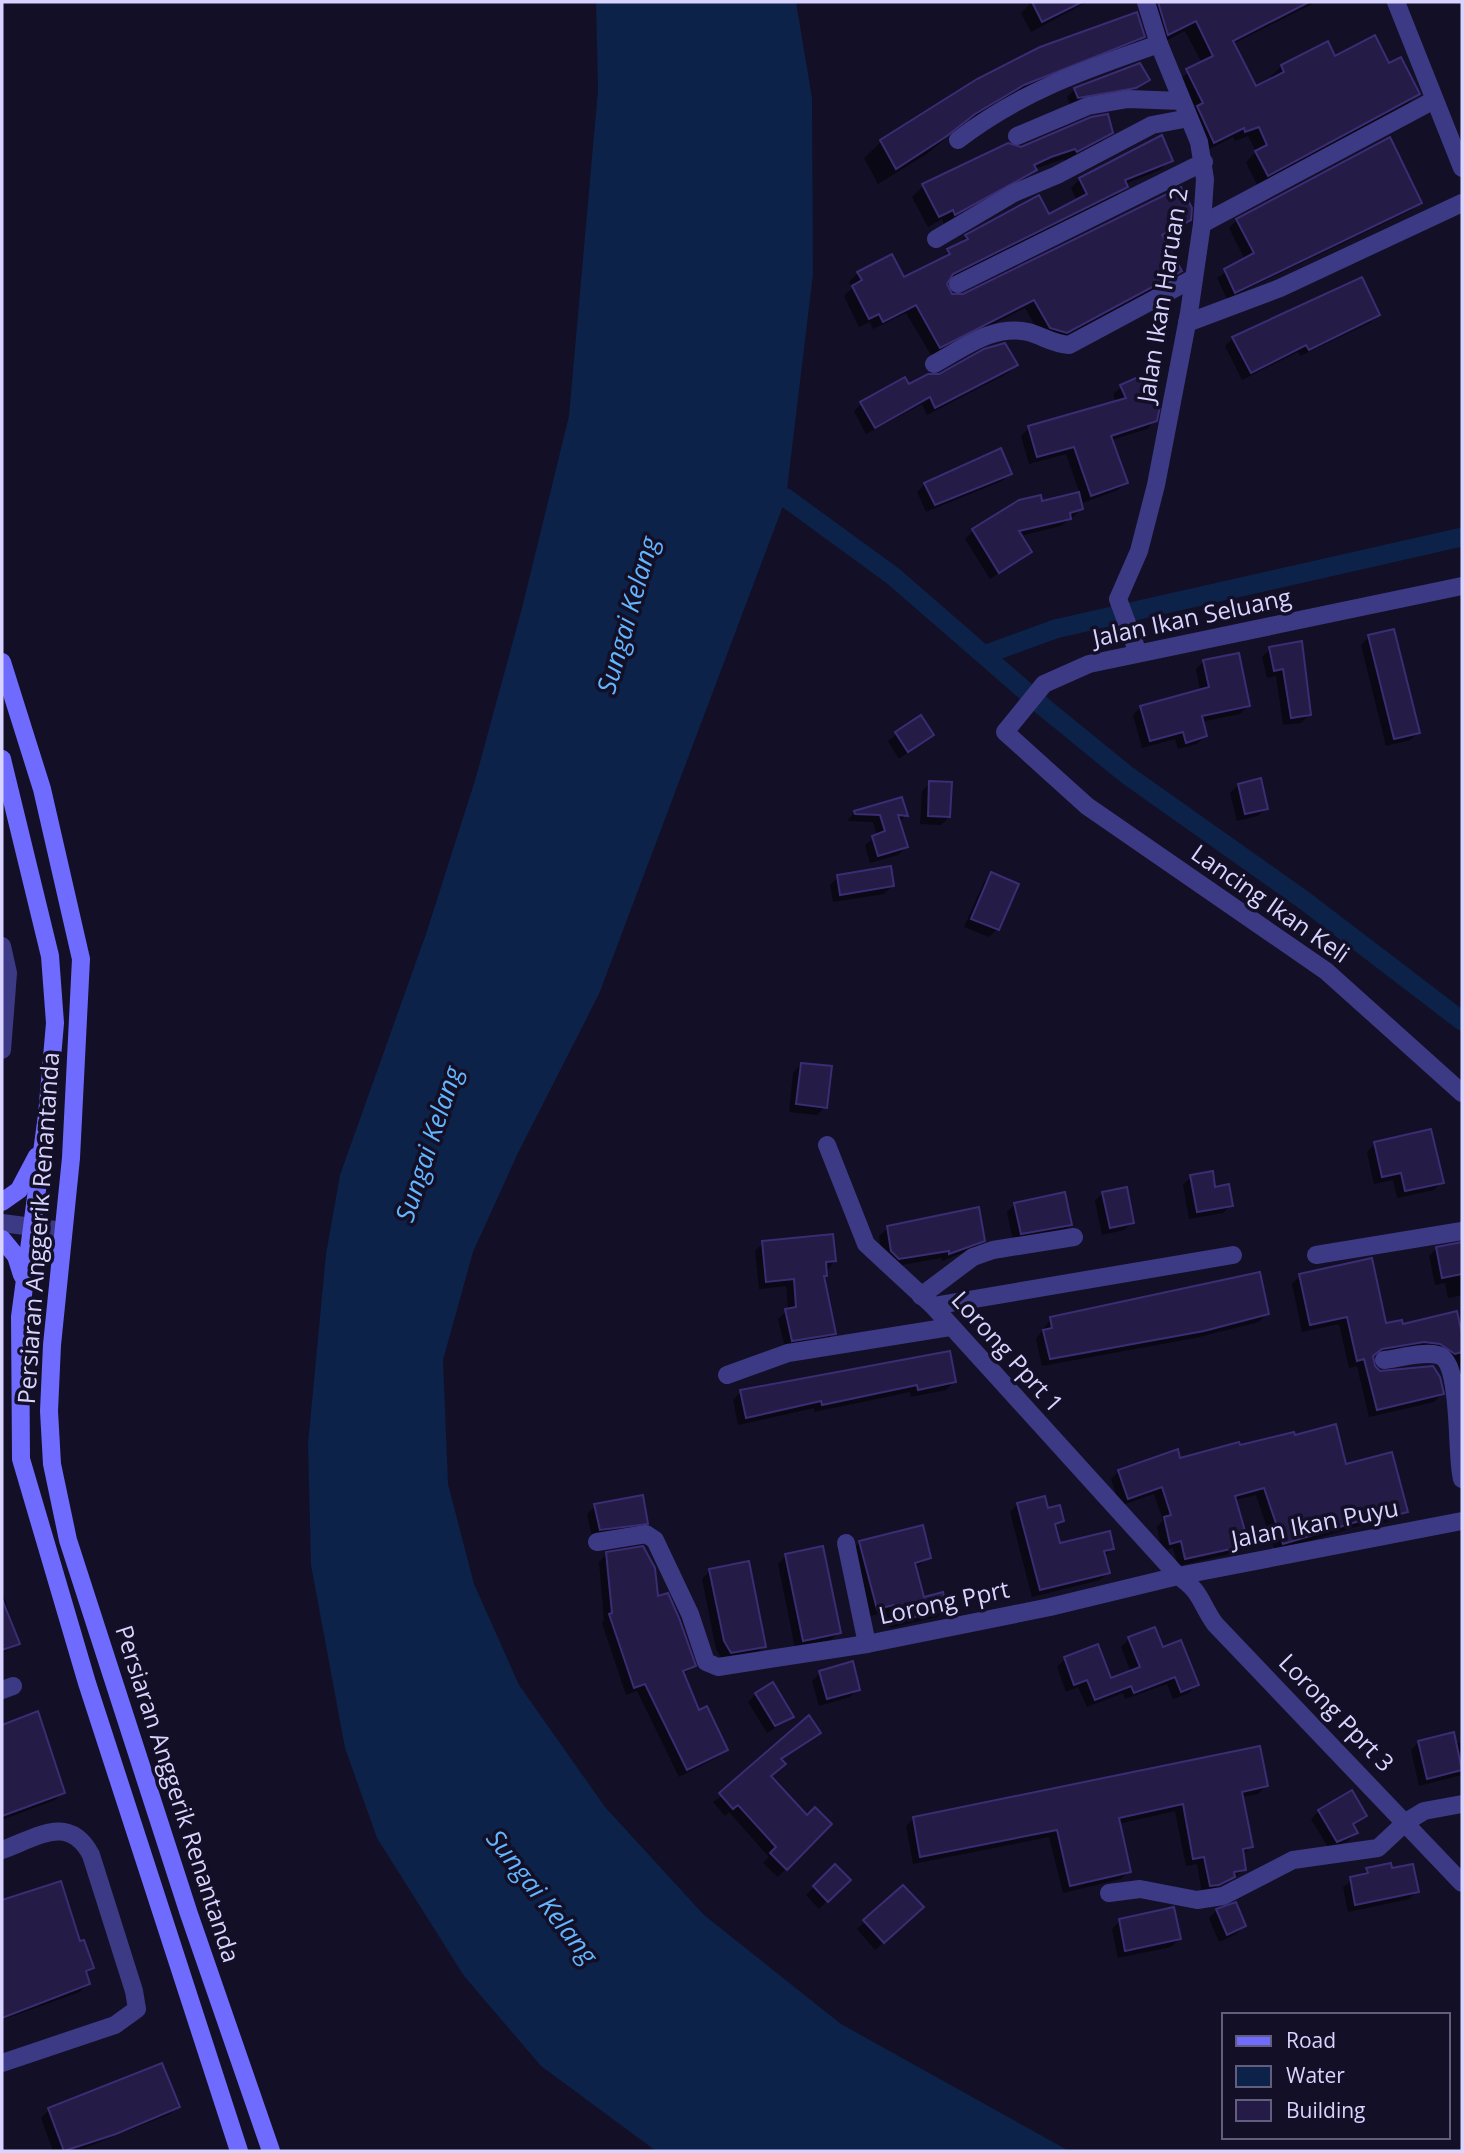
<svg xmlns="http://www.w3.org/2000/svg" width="1464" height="2153" viewBox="0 0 1464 2153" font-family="'Open Sans',sans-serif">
  <rect width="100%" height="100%" fill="#130f26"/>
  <!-- water -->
  <path fill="#0c2248" d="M596 2H796L812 98 813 274 786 498 599 994 518 1153 473 1252 443 1360 448 1484 474 1584 519 1685 605 1807 704 1915 841 2024 1069 2151H656L541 2066 464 1976 377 1838 345 1748 311 1565 308 1444 326 1254 340 1175 427 931 476 777 522 608 569 416 598 90Z"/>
  <!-- shadow -->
  <g fill="#0007">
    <path d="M1027 2H1087L1031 32 1021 13 1029 5Z"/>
    <path d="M1145 2H1316L1233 44 1255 88 1273 79 1271 76 1282 66 1335 58 1388 65 1418 94 1408 104 1257 185 1246 162 1256 152 1248 136 1235 141 1233 137 1204 152 1177 81 1202 63 1185 31 1160 44Z"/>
    <path d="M1143 36 1126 53 1006 101 956 130 928 153 878 184 864 158 881 142Z"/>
    <path d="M1148 80 1127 95 1070 105 1067 97 1075 89Z"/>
    <path d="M1111 132 1100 143 1065 161 1064 159 1034 169 1024 181 944 224 942 219 928 227 912 197 923 186 1021 149Z"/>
    <path d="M1169 161 1160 170 1125 184 1117 196 947 280 945 284 951 295 963 296 1189 220 1180 229 1162 238 1180 271 1171 280 1056 342 1041 337 1025 308 931 355 906 313 873 329 870 322 859 327 844 296 852 288 849 282 858 273 903 280 939 260 967 236 1048 216 1077 201 1071 188 1080 179Z"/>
    <path d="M1420 202 1412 210 1227 299 1217 278 1245 260 1229 228 1237 220Z"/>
    <path d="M1280 315 1281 318 1378 315 1370 323 1300 356 1298 352 1242 380 1225 346 1233 338Z"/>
    <path d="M1016 365 1008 373 927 415 922 404 866 434 854 411 862 403 908 386Z"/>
    <path d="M1121 387 1155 420 1147 429 1111 440 1126 482 1118 490 1083 503 1078 494 1081 509 1073 517 1061 526 1020 536 1030 552 990 579 965 539 973 531 1020 502 1041 503 1080 494 1066 454 1029 464 1021 436 1029 428 1117 403 1113 395Z"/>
    <path d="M1010 473 1002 481 926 512 917 492 925 484Z"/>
    <path d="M1369 637 1419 732 1410 740 1386 746 1361 645Z"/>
    <path d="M1301 643 1309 715 1301 723 1283 725 1276 676 1267 678 1262 657 1270 649Z"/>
    <path d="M1204 661 1248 706 1240 714 1201 722 1205 736 1197 744 1178 749 1175 739 1142 748 1133 715 1141 707 1200 691 1196 669Z"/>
    <path d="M921 717 932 735 899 759 888 741Z"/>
    <path d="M930 783 949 817 941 825 920 824 922 791Z"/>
    <path d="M1238 785 1266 808 1258 816 1237 821 1230 793Z"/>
    <path d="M855 812 906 815 899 822 906 847 898 855 870 863 865 845 877 836 873 822 847 821Z"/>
    <path d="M992 874 1016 885 997 929 989 937 964 927 984 882Z"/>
    <path d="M838 877 892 886 884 894 833 902 830 885Z"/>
    <path d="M801 1064 825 1107 817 1115 789 1112 793 1073Z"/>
    <path d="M1375 1144 1442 1182 1434 1190 1397 1198 1393 1180 1374 1184 1367 1152Z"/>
    <path d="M1191 1177 1214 1189 1231 1205 1223 1213 1189 1219 1183 1185Z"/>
    <path d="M1103 1193 1133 1222 1124 1230 1102 1235 1095 1201Z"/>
    <path d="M1015 1204 1070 1225 1062 1233 1013 1241 1007 1212Z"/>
    <path d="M888 1228 983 1240 975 1248 942 1261 941 1258 891 1267 883 1260 879 1236Z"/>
    <path d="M763 1243 834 1261 823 1278 834 1333 826 1341 785 1348 778 1319 788 1310 786 1286 759 1289 755 1251Z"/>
    <path d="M1462 1243V1295L1448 1298 1445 1283 1435 1285 1429 1256 1437 1248Z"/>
    <path d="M1300 1276 1385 1326H1401L1455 1313 1462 1341V1395L1436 1353 1415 1350 1371 1356 1373 1367 1379 1372 1442 1394 1434 1402 1369 1417 1357 1366 1349 1368 1339 1324 1302 1332 1292 1284Z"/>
    <path d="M1267 1313 1259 1322 1195 1338 1042 1366 1036 1339 1051 1319Z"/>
    <path d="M954 1382 946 1390 911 1397 910 1392 814 1412V1408L738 1425 733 1400 741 1392Z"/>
    <path d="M1239 1447 1345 1466 1406 1511 1398 1519 1376 1525 1375 1521 1275 1551 1256 1495 1235 1500 1247 1544 1239 1552 1178 1566 1173 1548 1162 1551 1157 1527 1163 1520 1154 1494 1120 1506 1111 1479 1119 1471Z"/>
    <path d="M1018 1504 1047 1510 1062 1520 1054 1528 1059 1545 1112 1548 1104 1557 1108 1572 1100 1580 1032 1597 1010 1512Z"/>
    <path d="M595 1506 647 1523 639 1531 592 1537 587 1514Z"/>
    <path d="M860 1542 929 1558 914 1568 922 1599 945 1609 937 1617 890 1628 886 1612 870 1616 852 1550Z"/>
    <path d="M645 1550 654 1568 657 1599 694 1666 683 1675 699 1712 726 1749 718 1757 679 1777 637 1691 626 1695 602 1623 604 1620 599 1562 607 1554Z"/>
    <path d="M786 1556 839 1632 831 1640 795 1648 778 1564Z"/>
    <path d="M710 1571 764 1646 756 1654 723 1661 716 1649 702 1579Z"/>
    <path d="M2 1589 18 1643 2 1654Z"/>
    <path d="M1129 1639 1197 1685 1189 1693 1173 1699 1167 1684 1125 1699 1123 1693 1087 1707 1078 1687 1066 1692 1057 1667 1065 1659 1097 1646 1110 1680 1131 1672 1121 1647Z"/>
    <path d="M820 1673 858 1689 850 1697 819 1706 812 1681Z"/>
    <path d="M756 1694 792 1717 767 1733 748 1702Z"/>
    <path d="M36 1714 63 1792 55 1800 2 1820V1727Z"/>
    <path d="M819 1732 780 1760 769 1777 807 1818 830 1824 778 1877 763 1863 769 1857 729 1812 725 1816 713 1802Z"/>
    <path d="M1419 1742 1462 1743V1775L1419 1786 1411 1750Z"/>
    <path d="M1266 1786 1258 1794 1241 1797 1251 1847 1242 1855 1245 1869 1225 1884 1202 1894 1197 1864 1186 1866 1175 1811 1118 1824 1129 1871 1121 1879 1063 1893 1049 1837 913 1864 906 1826 914 1818Z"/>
    <path d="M1319 1811 1364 1815 1352 1826 1356 1833 1348 1841 1329 1849 1311 1819Z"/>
    <path d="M835 1867 848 1880 819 1909 806 1895Z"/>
    <path d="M1367 1870 1417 1891 1409 1899 1348 1912 1343 1887Z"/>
    <path d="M3 1906 79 1943 92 1968 85 1975 88 1984 80 1992 2 2020Z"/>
    <path d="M1217 1910 1244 1926 1236 1934 1219 1942 1209 1918Z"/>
    <path d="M913 1915 875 1950 857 1929 865 1922Z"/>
    <path d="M1120 1921 1179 1939 1171 1947 1118 1958 1112 1929Z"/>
    <path d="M178 2106 170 2114 77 2151H53L41 2118 49 2110Z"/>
  </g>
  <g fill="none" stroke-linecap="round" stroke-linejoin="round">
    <!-- canal -->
    <g stroke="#0c2248" stroke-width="19">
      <path d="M762 489 786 498 893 576 1046 709 1127 775 1305 901 1462 1021"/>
      <path d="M984 655 1055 629 1462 537"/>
    </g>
  </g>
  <!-- building -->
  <g fill="#241b47" stroke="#3b2d73" stroke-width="2">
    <path d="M1032 2H1082L1042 22Z"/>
    <path d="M1158 2H1309L1233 41 1256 86 1284 72 1281 65 1328 41 1335 56 1375 35 1389 63 1401 57 1420 94 1268 176 1255 151 1267 145 1259 127 1245 132 1244 128 1214 143 1197 106 1203 103 1186 69 1213 56 1196 21 1168 35Z"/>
    <path d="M1137 12 1145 37 1024 85 975 114 947 136 896 169 880 140 977 79 1040 47Z"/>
    <path d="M1140 63 1150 80 1136 88 1078 98 1074 88Z"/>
    <path d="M1108 114 1113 133 1077 152 1075 149 1051 157 1034 165 1037 170 955 215 953 210 939 217 922 184 1008 143 1021 147 1091 117Z"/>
    <path d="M1162 135 1173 161 1125 180 1128 187 953 274 947 284 952 294H963L1181 187 1192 208 1191 220 1162 235 1182 271 1067 333 1050 328 1034 300 940 348 916 305 883 322 879 314 869 319 852 286 862 280 857 272 892 254 904 277 950 254 947 249 968 239 965 235 1039 195 1049 214 1087 194 1079 178Z"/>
    <path d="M1390 137 1422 203 1235 293 1224 269 1254 253 1236 219Z"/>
    <path d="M1362 277 1380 315 1309 350 1306 345 1251 373 1232 337Z"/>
    <path d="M1005 343 1018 365 935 408 930 397 875 428 860 402 905 377 909 384 928 374H939L984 349Z"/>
    <path d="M1145 374 1160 406 1157 421 1111 436 1128 483 1091 496 1074 447 1037 457 1028 426 1126 398 1120 385Z"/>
    <path d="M1001 448 1012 474 935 505 924 483Z"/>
    <path d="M1079 492 1083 509 1070 513 1071 519 1019 531 1032 552 999 573 972 529 1019 500 1041 495 1042 501Z"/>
    <path d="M1394 629 1420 733 1394 739 1368 635Z"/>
    <path d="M1302 641 1311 715 1291 718 1283 669 1274 671 1269 647Z"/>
    <path d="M1239 653 1250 706 1202 716 1207 736 1186 743 1183 732 1150 741 1140 706 1209 687 1203 660Z"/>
    <path d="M921 715 934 735 908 752 895 732Z"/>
    <path d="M1261 778 1268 809 1245 814 1238 784Z"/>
    <path d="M929 781 952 782 950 817 928 816Z"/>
    <path d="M902 797 908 816 898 815 908 847 878 856 872 836 885 831 880 815 855 814 854 811Z"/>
    <path d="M891 866 894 886 840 895 837 875Z"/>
    <path d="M991 872 1019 884 999 930 971 919Z"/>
    <path d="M801 1063 832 1066 827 1108 796 1104Z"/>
    <path d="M1431 1129 1444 1183 1405 1191 1401 1173 1382 1177 1374 1142Z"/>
    <path d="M1213 1171 1215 1187 1229 1184 1233 1206 1197 1212 1190 1175Z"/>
    <path d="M1127 1187 1134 1223 1110 1228 1102 1192Z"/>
    <path d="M1065 1192 1072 1225 1021 1234 1014 1203Z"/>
    <path d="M979 1207 985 1241 949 1254V1251L899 1259 891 1251 887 1226Z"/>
    <path d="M833 1234 836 1261 826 1262 827 1276H824L836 1334 792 1341 785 1309 796 1307 794 1279 766 1282 762 1241Z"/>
    <path d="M1462 1242V1274L1442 1278 1436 1247Z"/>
    <path d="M1372 1258 1386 1323 1402 1320 1403 1324 1457 1311 1462 1334V1352L1455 1354 1440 1344 1424 1342 1382 1349 1373 1356 1375 1366 1380 1371 1433 1366 1440 1377 1444 1394 1377 1410 1364 1359 1357 1361 1347 1317 1310 1325 1299 1274Z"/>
    <path d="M1260 1272 1269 1314 1204 1331 1050 1359 1043 1330 1052 1328 1050 1317Z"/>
    <path d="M950 1351 956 1382 918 1390 917 1385 822 1405 821 1401 746 1418 740 1390Z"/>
    <path d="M1336 1424 1346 1464 1392 1452 1408 1512 1384 1518 1383 1514 1283 1544 1264 1488 1235 1496 1249 1545 1185 1559 1181 1541 1170 1544 1164 1517 1171 1515 1162 1487 1128 1499 1118 1470 1178 1449 1180 1458 1239 1442 1240 1445 1294 1432 1295 1435Z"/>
    <path d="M643 1495 648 1524 600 1530 594 1504Z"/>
    <path d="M1045 1496 1048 1508 1060 1505 1064 1521 1055 1524 1060 1543 1110 1531 1114 1549 1104 1551 1110 1573 1040 1590 1017 1503Z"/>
    <path d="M923 1525 931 1558 915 1563 924 1597 943 1592 947 1609 898 1621 894 1605 877 1609 859 1541Z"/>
    <path d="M643 1546 655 1568 658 1596 668 1593 679 1618 696 1666 683 1671 699 1710 707 1706 728 1750 687 1770 645 1684 634 1688 609 1614 612 1613 606 1552Z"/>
    <path d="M823 1546 841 1633 803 1641 785 1554Z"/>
    <path d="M749 1561 766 1647 731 1653 724 1641 709 1569Z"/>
    <path d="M2 1599 20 1644 2 1650Z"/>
    <path d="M1155 1627 1163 1647 1181 1640 1199 1685 1181 1692 1175 1677 1134 1693 1131 1686 1095 1700 1087 1680 1074 1685 1064 1657 1098 1644 1111 1678 1140 1667 1128 1637Z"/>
    <path d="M853 1661 860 1690 827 1699 819 1671Z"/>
    <path d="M773 1682 794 1717 775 1726 755 1693Z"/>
    <path d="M38 1711 65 1793 2 1816V1725Z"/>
    <path d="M809 1715 821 1733 781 1759 786 1764 771 1776 807 1815 815 1807 832 1824 787 1870 770 1853 776 1847 738 1805 733 1809 719 1793Z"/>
    <path d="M1454 1732 1462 1770 1427 1779 1418 1741Z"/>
    <path d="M1260 1746 1268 1786 1242 1792 1253 1847 1243 1849 1246 1870 1234 1872 1235 1877 1219 1885 1210 1886 1204 1857 1193 1859 1183 1804 1119 1818 1131 1872 1070 1886 1057 1830 920 1857 913 1817Z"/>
    <path d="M1352 1790 1367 1816 1353 1824 1358 1833 1337 1842 1318 1810Z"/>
    <path d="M1391 1863 1392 1868 1413 1864 1419 1892 1355 1905 1350 1877 1368 1873 1366 1868Z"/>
    <path d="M835 1864 851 1880 828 1902 813 1886Z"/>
    <path d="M61 1881 80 1941 84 1940 94 1968 86 1971 90 1984 2 2018V1900Z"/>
    <path d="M903 1885 924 1907 884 1943 863 1920Z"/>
    <path d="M1236 1902 1246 1926 1227 1935 1216 1909Z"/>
    <path d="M1174 1907 1181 1939 1125 1951 1119 1919Z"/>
    <path d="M162 2063 180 2107 116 2134 64 2151 48 2108Z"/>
  </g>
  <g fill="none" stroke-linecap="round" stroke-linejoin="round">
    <!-- street -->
    <g stroke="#3d3a85" stroke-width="18">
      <path d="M1396 2 1462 168"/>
      <path d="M1017 136 1088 106 1128 99 1182 101"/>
      <path d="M958 140C1020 92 1086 69 1159 44"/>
      <path d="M1202 224 1434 100"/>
      <path d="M936 239 1014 193 1057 175 1152 125 1189 118"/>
      <path d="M958 284 1204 162"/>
      <path d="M1187 323 1280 288 1462 203"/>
      <path d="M934 364C964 348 993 324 1028 332 1043 336 1053 344 1069 345L1194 278"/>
      <path d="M1462 586 1089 664 1044 684 1005 732 1087 806 1326 971 1462 1093"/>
      <path d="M1138 653 1118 599 1139 551 1156 485 1189 313 1202 224 1205 179 1199 142 1159 44 1146 2"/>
      <path d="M2 946 8 973 2 1050"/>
      <path d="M827 1145 866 1244 933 1306 1178 1576C1202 1592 1199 1601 1215 1624L1462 1883"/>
      <path d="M2 1223 63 1231"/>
      <path d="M1316 1255 1462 1231"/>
      <path d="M921 1296 973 1257 993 1250 1074 1237"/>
      <path d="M933 1306 1233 1255"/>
      <path d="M1384 1360C1401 1358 1422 1351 1438 1355 1463 1361 1455 1454 1462 1479"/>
      <path d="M727 1375 788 1353 950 1327"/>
      <path d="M597 1542 646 1534 655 1540 690 1614 706 1662 718 1667 867 1644 1050 1607 1178 1576 1462 1521"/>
      <path d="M846 1543 867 1644"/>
      <path d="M2 1690 13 1686"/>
      <path d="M2 1850C36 1838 69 1813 91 1855L134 1991 137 2009 115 2025 2 2063"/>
      <path d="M1109 1893 1140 1889 1197 1900 1223 1896 1293 1860 1378 1848 1406 1822 1424 1811 1462 1804"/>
    </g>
    <!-- secondary -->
    <g stroke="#6f6bff" stroke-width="18">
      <path d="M2 662 42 789 81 959 71 1158 52 1345 49 1411 52 1464 68 1540 189 1914 271 2151"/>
      <path d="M2 759 50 956 55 1023 47 1115 20 1317 21 1459 87 1683 239 2151"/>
      <path d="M2 1202 19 1190 37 1156"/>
      <path d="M2 1239 16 1256 22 1275"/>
    </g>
  </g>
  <g text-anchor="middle" stroke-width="7" stroke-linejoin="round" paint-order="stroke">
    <!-- street labels -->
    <g font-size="24" fill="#d9d4ff" stroke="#130f26">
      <text transform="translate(1163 295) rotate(-81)" y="8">Jalan Ikan Haruan 2</text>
      <text transform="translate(1192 618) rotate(-12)" y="8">Jalan Ikan Seluang</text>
      <text transform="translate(1270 904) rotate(35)" y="8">Lancing Ikan Keli</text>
      <text transform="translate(39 1228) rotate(-86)" y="8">Persiaran Anggerik Renantanda</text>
      <text transform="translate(1007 1352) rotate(48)" y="8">Lorong Pprt 1</text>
      <text transform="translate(1315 1524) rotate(-11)" y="8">Jalan Ikan Puyu</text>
      <text transform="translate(944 1603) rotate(-12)" y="8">Lorong Pprt</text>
      <text transform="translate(1336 1713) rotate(46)" y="8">Lorong Pprt 3</text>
      <text transform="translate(177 1794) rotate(72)" y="8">Persiaran Anggerik Renantanda</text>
    </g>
    <!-- water labels -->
    <g font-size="26" font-style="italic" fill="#62b6ff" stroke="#130f26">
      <text transform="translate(628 615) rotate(-74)" y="9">Sungai Kelang</text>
      <text transform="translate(429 1144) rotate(-72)" y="9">Sungai Kelang</text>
      <text transform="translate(542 1897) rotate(52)" y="9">Sungai Kelang</text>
    </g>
  </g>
  <!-- border -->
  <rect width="1464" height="2153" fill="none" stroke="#d9d4ff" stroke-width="7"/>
  <!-- legend -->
  <rect x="1222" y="2013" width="228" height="126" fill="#130f26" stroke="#625e7d" stroke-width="2"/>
  <rect x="1236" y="2036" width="35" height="10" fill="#6f6bff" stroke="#625e7d" stroke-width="2"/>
  <text x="1286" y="2048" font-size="21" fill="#d9d4ff">Road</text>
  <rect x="1236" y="2066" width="35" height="21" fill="#0c2248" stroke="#625e7d" stroke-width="2"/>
  <text x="1286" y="2083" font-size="21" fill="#d9d4ff">Water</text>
  <rect x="1236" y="2100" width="35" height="21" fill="#241b47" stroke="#625e7d" stroke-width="2"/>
  <text x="1286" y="2118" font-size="21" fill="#d9d4ff">Building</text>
</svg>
